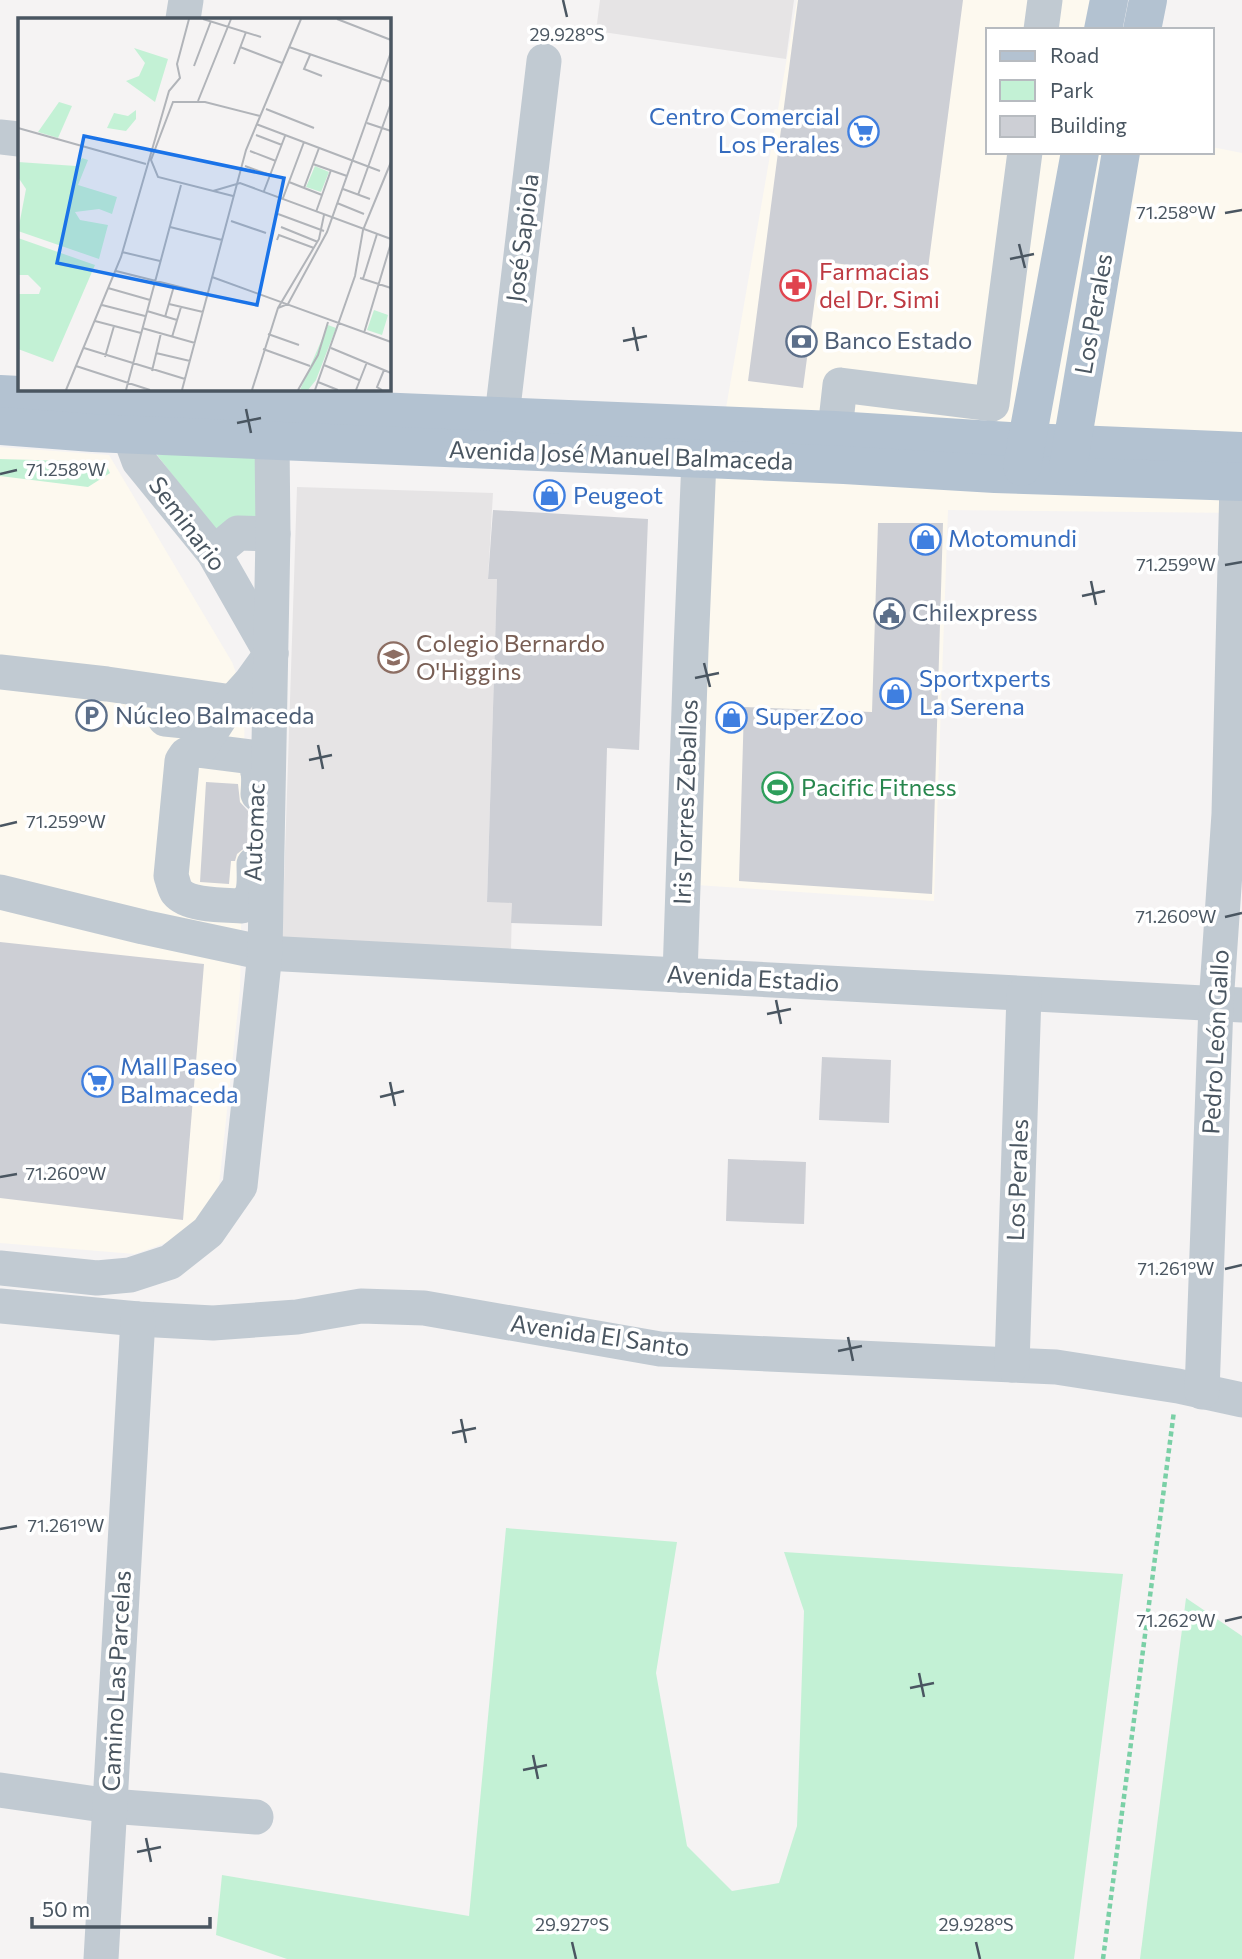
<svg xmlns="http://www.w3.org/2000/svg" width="1242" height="1959" viewBox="0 0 1242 1959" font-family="Commissioner,sans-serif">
  <rect width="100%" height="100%" fill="#f5f3f3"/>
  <!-- commercial -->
  <g fill="#fdf9ef">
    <path d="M797 0H1111L1121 30H988V152H1212V147L1242 153V513L948 510 934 901 696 885 710 500Z"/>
    <path d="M0 447 109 455 232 662 245 697 240 990 219 1185 204 1218 174 1240 135 1254 0 1243Z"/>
  </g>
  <!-- education -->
  <g fill="#e6e4e5">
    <path d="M600 0H794L786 59 596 31Z"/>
    <path d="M297 487 493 493 488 578 497 579 487 901 512 903 511 951 282 945Z"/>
  </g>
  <!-- green -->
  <g fill="#c3f1d5">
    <path d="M263 454 265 525 221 538 157 455Z"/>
    <path d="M0 459 105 462 110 473 88 487 0 476Z"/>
    <path d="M506 1528 677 1542 656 1673 687 1846 732 1891 779 1883 797 1826 804 1611 784 1552 1123 1574 1074 1959H287L216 1935 222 1875 469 1916Z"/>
    <path d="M1186 1598 1242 1636V1959H1140Z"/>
  </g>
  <!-- building -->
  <g fill="#cdcfd5">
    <path d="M798 0H963L927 276 820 261 803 388 748 381Z"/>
    <path d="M493 510 648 519 639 750 607 748 602 926 511 923 512 903 487 902 497 579H488Z"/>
    <path d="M878 523H943L932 894 739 881 744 707 872 712Z"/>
    <path d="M206 782 238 784 240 802 248 811 247 846 237 854 235 861H231L229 884 200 882Z"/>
    <path d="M0 942 204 964 183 1220 0 1198Z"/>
    <path d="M822 1057 891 1060 889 1123 819 1120Z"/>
    <path d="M728 1159 806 1162 804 1224 726 1221Z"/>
  </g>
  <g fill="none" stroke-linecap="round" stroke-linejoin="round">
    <!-- path -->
    <path stroke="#7ad0a6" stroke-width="4.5" stroke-dasharray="5 3.5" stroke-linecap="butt" d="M1103 1959 1174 1411"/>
    <!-- minor -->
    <g stroke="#c1cad2" stroke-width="35">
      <path d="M183 19 186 0"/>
      <path d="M1041 30 1045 0"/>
      <path d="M0 137 19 139"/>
      <path d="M128 409 129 434 139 461 214 553 271 653"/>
      <path d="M502 416 544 61"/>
      <path d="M835 430 840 385 992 404 1025 152"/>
      <path d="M214 553 238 533 273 534"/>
      <path d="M0 672 107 684 232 702"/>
      <path d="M165 719 195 722 209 734"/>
      <path d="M197 750 252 757C260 769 259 780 258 794"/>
      <path d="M254 864C254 880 257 897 242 906 226 905 188 906 177 892 174 888 173 881 171 876L182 761 186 755 201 747 223 713 251 682 271 654"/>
      <path d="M0 892 143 927 265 953 1242 1005"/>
      <path d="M680 975 691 650 699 460"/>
      <path d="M0 1268 97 1278 130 1275 170 1262 208 1232 240 1186 265 953 273 534 272 440"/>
      <path d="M0 1306 138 1319 213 1323 297 1317 361 1306 424 1308 660 1349 1056 1367 1178 1386 1242 1400"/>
      <path d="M1012 1365 1024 994"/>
      <path d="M1202 1392 1216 1004 1229 814 1237 482"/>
      <path d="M0 1790 110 1806 256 1817"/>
      <path d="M101 1959 138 1319"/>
    </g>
    <!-- major -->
    <g stroke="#b3c2d1" stroke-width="38">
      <path d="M1103 30 1109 0"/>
      <path d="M1142 30 1148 0"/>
      <path d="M0 394 156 402 835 430 1027 442 1242 451"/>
      <path d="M0 426 93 433 844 465 995 474 1242 482"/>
      <path d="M1022 467 1080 152"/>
      <path d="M1068 467 1121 152"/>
    </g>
  </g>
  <!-- ticks -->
  <path fill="none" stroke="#4a5661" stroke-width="2.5" d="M563 0 567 17M1225 213 1242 210M1019 244 1025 268M1010 259 1034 254M633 327 638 351M623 341 647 336M246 409 251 433M237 423 261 418M0 474 17 470M1225 565 1242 562M1091 581 1096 605M1082 596 1105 591M704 663 710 687M695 678 719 673M318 745 323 769M309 760 332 755M0 826 17 822M1225 917 1242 913M776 1000 781 1024M767 1014 791 1009M390 1082 395 1106M380 1097 404 1091M0 1177 17 1174M1225 1269 1242 1265M848 1337 853 1361M838 1351 862 1346M461 1419 466 1443M452 1433 476 1428M0 1529 17 1526M1225 1621 1242 1617M919 1673 924 1697M910 1688 934 1683M533 1755 538 1779M523 1770 547 1765M146 1838 151 1862M137 1852 161 1847M572 1942 576 1959M976 1942 980 1959"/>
  <!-- icons -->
  <defs>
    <symbol id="supermarket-ring" viewBox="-11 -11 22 22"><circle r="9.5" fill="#fff" stroke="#3f7fe0" stroke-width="1.5"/><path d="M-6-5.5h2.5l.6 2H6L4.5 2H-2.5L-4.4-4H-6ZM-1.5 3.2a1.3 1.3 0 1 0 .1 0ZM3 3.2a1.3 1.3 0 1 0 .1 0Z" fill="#3f7fe0"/></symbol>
    <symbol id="pharmacy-ring" viewBox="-11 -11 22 22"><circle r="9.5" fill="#fff" stroke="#e0444e" stroke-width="1.5"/><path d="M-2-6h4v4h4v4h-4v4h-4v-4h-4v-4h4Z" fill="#e0444e"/></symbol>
    <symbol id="bank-ring" viewBox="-11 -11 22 22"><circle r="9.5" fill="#fff" stroke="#5c6f8a" stroke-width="1.5"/><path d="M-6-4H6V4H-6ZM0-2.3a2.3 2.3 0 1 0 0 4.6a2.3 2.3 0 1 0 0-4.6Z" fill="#5c6f8a"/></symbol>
    <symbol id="shop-ring" viewBox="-11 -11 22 22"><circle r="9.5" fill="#fff" stroke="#3f7fe0" stroke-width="1.5"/><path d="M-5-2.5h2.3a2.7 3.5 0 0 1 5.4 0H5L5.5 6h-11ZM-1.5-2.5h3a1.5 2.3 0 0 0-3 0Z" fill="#3f7fe0"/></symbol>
    <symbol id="civic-ring" viewBox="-11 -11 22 22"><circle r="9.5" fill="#fff" stroke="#5c6f8a" stroke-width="1.5"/><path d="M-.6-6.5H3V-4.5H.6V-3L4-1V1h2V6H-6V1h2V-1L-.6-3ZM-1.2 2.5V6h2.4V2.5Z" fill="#5c6f8a"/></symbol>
    <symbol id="school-ring" viewBox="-11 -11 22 22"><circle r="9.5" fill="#fff" stroke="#8d6e63" stroke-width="1.5"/><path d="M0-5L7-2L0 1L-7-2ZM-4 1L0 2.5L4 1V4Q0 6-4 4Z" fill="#8d6e63"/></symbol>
    <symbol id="parking-ring" viewBox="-11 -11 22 22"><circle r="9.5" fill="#fff" stroke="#5c6f8a" stroke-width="1.5"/><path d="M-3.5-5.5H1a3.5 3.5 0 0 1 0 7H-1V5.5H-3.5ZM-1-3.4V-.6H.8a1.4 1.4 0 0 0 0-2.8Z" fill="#5c6f8a"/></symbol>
    <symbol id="stadium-ring" viewBox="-11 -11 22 22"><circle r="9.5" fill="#fff" stroke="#2e9e5b" stroke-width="1.5"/><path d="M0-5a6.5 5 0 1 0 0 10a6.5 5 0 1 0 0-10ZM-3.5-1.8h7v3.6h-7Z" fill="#2e9e5b"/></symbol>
  </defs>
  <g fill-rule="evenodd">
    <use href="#supermarket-ring" x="846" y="114" width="35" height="35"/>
    <use href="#pharmacy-ring" x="778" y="268" width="35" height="35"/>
    <use href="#bank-ring" x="784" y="324" width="35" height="35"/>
    <use href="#shop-ring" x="532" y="478" width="35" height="35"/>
    <use href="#shop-ring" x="908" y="522" width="35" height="35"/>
    <use href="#civic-ring" x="872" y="596" width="35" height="35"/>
    <use href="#school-ring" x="376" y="640" width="35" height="35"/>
    <use href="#shop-ring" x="878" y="676" width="35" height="35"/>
    <use href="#parking-ring" x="74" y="698" width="35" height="35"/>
    <use href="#shop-ring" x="714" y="700" width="35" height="35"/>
    <use href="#stadium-ring" x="760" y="770" width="35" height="35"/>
    <use href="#supermarket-ring" x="80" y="1064" width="35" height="35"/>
  </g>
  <g text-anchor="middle" stroke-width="7" stroke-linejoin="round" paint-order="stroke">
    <!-- shop labels -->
    <g font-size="24" fill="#366cbe" stroke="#fff" text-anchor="start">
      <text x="840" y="125" text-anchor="end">Centro Comercial<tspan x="840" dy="28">Los Perales</tspan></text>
      <text x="573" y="504">Peugeot</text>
      <text x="948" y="547">Motomundi</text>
      <text x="919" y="687">Sportxperts<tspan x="919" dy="28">La Serena</tspan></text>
      <text x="755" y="725">SuperZoo</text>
      <text x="120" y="1075">Mall Paseo<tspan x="120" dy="28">Balmaceda</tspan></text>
    </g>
    <!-- street labels -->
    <g font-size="24" fill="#4a5661" stroke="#fff">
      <text transform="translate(523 238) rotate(-83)" y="8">José Sapiola</text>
      <text transform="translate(1094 314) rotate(-80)" y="8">Los Perales</text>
      <text transform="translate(621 456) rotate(2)" y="8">Avenida José Manuel Balmaceda</text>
      <text transform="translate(187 524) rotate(53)" y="8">Seminario</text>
      <text transform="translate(686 802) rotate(-88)" y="8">Iris Torres Zeballos</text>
      <text transform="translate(255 832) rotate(-88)" y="8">Automac</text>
      <text transform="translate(753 979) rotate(3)" y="8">Avenida Estadio</text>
      <text transform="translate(1216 1042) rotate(-87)" y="8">Pedro León Gallo</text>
      <text transform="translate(1018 1180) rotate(-88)" y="8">Los Perales</text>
      <text transform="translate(600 1336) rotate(8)" y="8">Avenida El Santo</text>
      <text transform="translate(117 1681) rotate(-87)" y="8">Camino Las Parcelas</text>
    </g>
    <!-- health labels -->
    <g font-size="24" fill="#be3a42" stroke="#fff" text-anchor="start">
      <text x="819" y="280">Farmacias<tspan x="819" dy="28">del Dr. Simi</tspan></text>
    </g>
    <!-- service labels -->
    <g font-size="24" fill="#4e5e75" stroke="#fff" text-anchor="start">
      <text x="824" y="349">Banco Estado</text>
      <text x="912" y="621">Chilexpress</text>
      <text x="115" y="724">Núcleo Balmaceda</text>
    </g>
    <!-- education labels -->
    <g font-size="24" fill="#785e54" stroke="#fff" text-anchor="start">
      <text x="416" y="652">Colegio Bernardo<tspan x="416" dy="28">O'Higgins</tspan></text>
    </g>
    <!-- leisure labels -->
    <g font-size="24" fill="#27864d" stroke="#fff" text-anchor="start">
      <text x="801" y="796">Pacific Fitness</text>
    </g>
  </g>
  <!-- overview -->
  <g transform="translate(18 18)">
    <rect width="373" height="373" fill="#f5f3f3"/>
    <path d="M116 30 150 41 137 84 108 63 121 58 127 45ZM41 84 54 88 40 120 20 114ZM118 92V101L108 113 89 110 96 95 110 98ZM64 140 70 142 60 167 99 179 94 196 81 191 57 194 62 202 90 207 81 241 0 213 8 171 0 159V144L58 148ZM297 148 311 154 303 174 288 169ZM0 220 77 247 35 344 0 331V276H21L23 270 10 257H0ZM356 292 370 297 364 317 349 312ZM310 307 318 310 298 362 290 372H282Z" fill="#c3f1d5"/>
    <path fill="none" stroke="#b1b4b9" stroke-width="2" d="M185 1 243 19M319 1 373 22M222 29 264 45M271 29 373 64M292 37 286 51 304 58M216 46 228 14M176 48 193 3M180 83 213 1M248 91 296 110M349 105 373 113M238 106 362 153M0 110 128 146M238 117 264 127M232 133 258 143M295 146 329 158M227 148 252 157M271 164 304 177M286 170 301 130M325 171 352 181M195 173 222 165 373 221M246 173 267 118M340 177 373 85M215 178 140 159 133 142 155 84H187L242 98M265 180 286 124M319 185 346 196M298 194 313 152M260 196 306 213M213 203 248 215M152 209 204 222M263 209 300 224M259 222 261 217 296 230M104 234 142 243M98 253 190 276M194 259 373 324M342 260 373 270M345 261 359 216M90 270 132 282M151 286 185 294M84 287 127 298M260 290 270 286 309 214 373 34M129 293 159 302M147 299 156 268M77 303 123 315M124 310 177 325M346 315 373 225M250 316 281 327M154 319 163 289M66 330 167 361M313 330 373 355M245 331 292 348M138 335 172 343M87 339 96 308M306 347 341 362M58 348 132 372M134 353 143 315M300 364 320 372M48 372 103 239 151 73 162 60 159 46 171 1M108 372 163 167M164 372 228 132 283 1M234 372 260 290 301 221 306 197M280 372 300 337 310 304M297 372 337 258 345 212 373 144M338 372 349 344M364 372 359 369 366 352"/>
    <path fill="#1a73e8" fill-opacity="0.15" stroke="#1a73e8" stroke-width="3.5" d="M66 118 266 160 239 287 39 245Z"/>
    <rect width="373" height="373" fill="none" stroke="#4a5661" stroke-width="3.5"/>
  </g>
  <g font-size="18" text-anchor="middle" fill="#4a5661" stroke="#fff" stroke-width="7" stroke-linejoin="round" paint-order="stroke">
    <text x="567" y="41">29.928°S</text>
    <text x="1176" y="219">71.258°W</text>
    <text x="66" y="476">71.258°W</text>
    <text x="1176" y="571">71.259°W</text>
    <text x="66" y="828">71.259°W</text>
    <text x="1176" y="923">71.260°W</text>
    <text x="66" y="1180">71.260°W</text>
    <text x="1176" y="1275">71.261°W</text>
    <text x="66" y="1532">71.261°W</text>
    <text x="1176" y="1627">71.262°W</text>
    <text x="572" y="1931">29.927°S</text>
    <text x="976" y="1931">29.928°S</text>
  </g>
  <!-- legend -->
  <rect x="986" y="28" width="228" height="126" fill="#ffffff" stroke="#b7bbc0" stroke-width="2"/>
  <rect x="1000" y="51" width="35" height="10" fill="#b3c2d1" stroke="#b7bbc0" stroke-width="2"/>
  <text x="1050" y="63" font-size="21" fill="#4a5661">Road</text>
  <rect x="1000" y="80" width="35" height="21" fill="#c3f1d5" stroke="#b7bbc0" stroke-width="2"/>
  <text x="1050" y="98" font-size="21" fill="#4a5661">Park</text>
  <rect x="1000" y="116" width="35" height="21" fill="#cdcfd5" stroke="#b7bbc0" stroke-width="2"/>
  <text x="1050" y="133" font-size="21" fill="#4a5661">Building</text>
  <!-- scale -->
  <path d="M32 1917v10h178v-10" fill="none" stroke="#4a5661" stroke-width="3.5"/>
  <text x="42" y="1917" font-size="21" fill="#4a5661" stroke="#ffffff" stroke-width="5" paint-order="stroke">50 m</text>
</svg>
